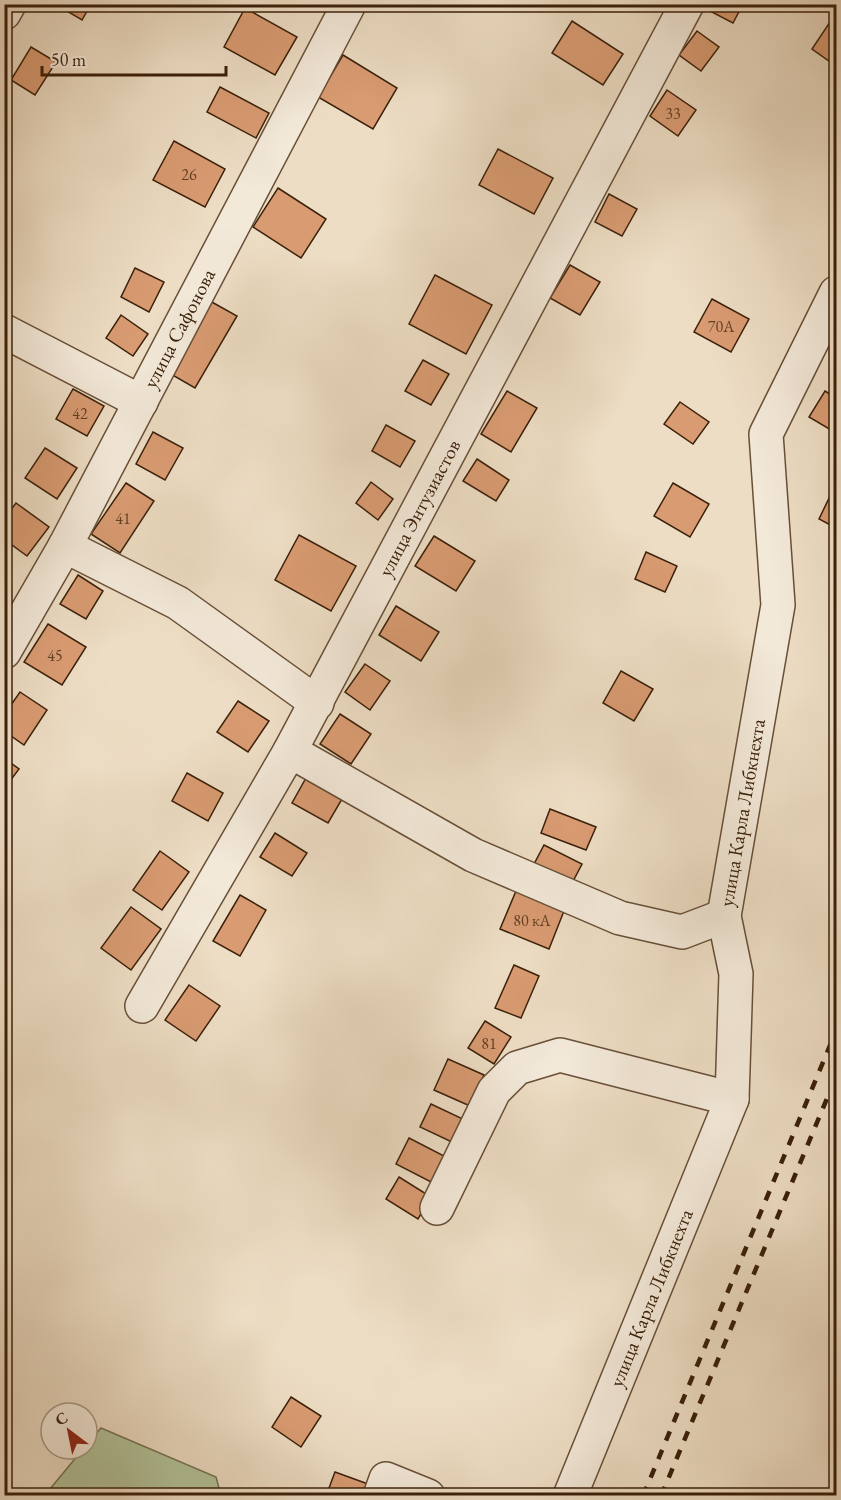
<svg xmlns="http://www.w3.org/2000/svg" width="841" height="1500" viewBox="0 0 841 1500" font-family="'EB Garamond',serif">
  <rect width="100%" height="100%" fill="#edddc4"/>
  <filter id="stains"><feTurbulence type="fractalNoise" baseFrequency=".00333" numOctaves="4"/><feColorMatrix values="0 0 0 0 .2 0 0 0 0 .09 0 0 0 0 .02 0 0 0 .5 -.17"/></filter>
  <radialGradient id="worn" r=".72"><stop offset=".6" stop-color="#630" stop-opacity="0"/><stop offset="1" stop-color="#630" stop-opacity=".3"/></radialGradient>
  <!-- green -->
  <path fill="#b2c299" stroke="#767152" stroke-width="1.5" d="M101 1428 216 1477 221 1495H45L83 1449H87V1444Z"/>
  <!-- building -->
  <g fill="#d99b72" stroke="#3b200a" stroke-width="1.5">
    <path d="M55 4H91L82 20Z"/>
    <path d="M706 4H743L733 23 704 8Z"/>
    <path d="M245 8 297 37 275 75 224 47Z"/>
    <path d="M836 13V66L812 49Z"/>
    <path d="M572 21 623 54 603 85 552 53Z"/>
    <path d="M697 31 719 47 701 71 679 55Z"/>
    <path d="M31 47 56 62 35 95 11 80Z"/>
    <path d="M343 55 397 88 373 129 318 97Z"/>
    <path d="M220 87 269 113 256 138 207 112Z"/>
    <path d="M667 90 696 110 678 136 650 116Z"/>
    <path d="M174 141 225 169 205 207 153 180Z"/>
    <path d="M498 149 553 178 534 214 479 185Z"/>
    <path d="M278 188 326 219 301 258 253 227Z"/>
    <path d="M609 194 637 209 622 236 595 222Z"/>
    <path d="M570 265 600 282 580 315 550 298Z"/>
    <path d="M135 268 164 282 149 312 121 297Z"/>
    <path d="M435 275 492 305 466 354 409 324Z"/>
    <path d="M712 299 749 319 731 352 694 332Z"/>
    <path d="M210 301 237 316 195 388 169 373Z"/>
    <path d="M121 315 148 334 133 356 106 338Z"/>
    <path d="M423 360 449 374 431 405 405 391Z"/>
    <path d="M73 389 104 406 87 436 56 419Z"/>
    <path d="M507 391 537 408 511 452 481 434Z"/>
    <path d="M825 391 836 398V433L809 417Z"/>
    <path d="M680 402 709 422 693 444 664 424Z"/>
    <path d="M386 425 415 441 400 467 372 451Z"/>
    <path d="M153 432 183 448 165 480 136 464Z"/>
    <path d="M45 448 77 468 57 499 25 478Z"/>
    <path d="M477 459 509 480 496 501 463 481Z"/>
    <path d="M371 482 393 499 378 520 356 503Z"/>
    <path d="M126 483 154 501 120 553 91 534Z"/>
    <path d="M673 483 709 504 690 537 654 516Z"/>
    <path d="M832 492 836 495V528L819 519Z"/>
    <path d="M16 503 49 527 27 556 4 539V519Z"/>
    <path d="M299 535 356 566 331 611 275 580Z"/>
    <path d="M434 536 475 561 456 591 415 566Z"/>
    <path d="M646 552 677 566 665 592 635 579Z"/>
    <path d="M78 575 103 591 86 619 60 604Z"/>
    <path d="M396 606 439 632 421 661 379 635Z"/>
    <path d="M48 624 86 647 62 685 24 662Z"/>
    <path d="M365 664 390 681 370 710 345 692Z"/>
    <path d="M621 671 653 689 634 721 603 703Z"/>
    <path d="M20 692 47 710 24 745 4 731V715Z"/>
    <path d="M238 701 269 721 248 752 217 732Z"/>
    <path d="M340 714 371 734 351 764 320 744Z"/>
    <path d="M4 758 19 769 4 789Z"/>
    <path d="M187 773 223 793 208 821 172 801Z"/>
    <path d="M306 778 342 799 328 823 292 803Z"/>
    <path d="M550 809 596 827 586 850 541 833Z"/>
    <path d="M275 833 307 853 292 876 260 857Z"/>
    <path d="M544 845 582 864 570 887 532 868Z"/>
    <path d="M160 851 189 872 162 910 133 890Z"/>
    <path d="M516 891 564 911 549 949 500 929Z"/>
    <path d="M240 895 266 910 240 956 213 941Z"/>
    <path d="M131 907 161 929 131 970 101 948Z"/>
    <path d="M514 965 539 976 521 1018 495 1008Z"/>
    <path d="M189 985 220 1006 196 1041 165 1020Z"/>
    <path d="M485 1021 511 1037 494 1064 468 1048Z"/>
    <path d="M448 1059 484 1075 470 1106 434 1090Z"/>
    <path d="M431 1104 465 1120 454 1143 420 1127Z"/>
    <path d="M409 1138 446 1157 433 1183 396 1164Z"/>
    <path d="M399 1177 431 1197 418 1219 386 1199Z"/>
    <path d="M291 1397 321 1416 301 1447 272 1427Z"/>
    <path d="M335 1472 368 1484 363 1496H326Z"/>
  </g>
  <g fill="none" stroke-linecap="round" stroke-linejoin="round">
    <defs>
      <g id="minor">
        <path d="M4 13 9 4"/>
        <path d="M4 331 141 402"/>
        <path d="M65 546 178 603 317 703"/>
        <path id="s1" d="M4 652 65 546 349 4"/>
        <path d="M290 751 473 855 620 918 682 932 724 916"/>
        <path id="s2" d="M142 1006 290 751 687 4"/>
        <path d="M437 1208 494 1091 517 1068 560 1055 732 1099"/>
        <path d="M380 1496 386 1479 428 1496"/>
        <path id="s3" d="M570 1496 732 1099 736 974 724 916 778 605 766 434 836 293"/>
      </g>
    </defs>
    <!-- minor casing -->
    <use href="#minor" stroke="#684f38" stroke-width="36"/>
    <!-- minor -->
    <use href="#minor" stroke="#f3e9d9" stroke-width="33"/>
    <!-- rail -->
    <g stroke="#3b200a" stroke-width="4.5" stroke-dasharray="10 10" stroke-linecap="butt">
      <path d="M643 1496 836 1031"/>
      <path d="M661 1496 836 1077"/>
    </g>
  </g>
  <g text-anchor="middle" stroke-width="4.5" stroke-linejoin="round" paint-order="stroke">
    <!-- number labels -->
    <g font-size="16" fill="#623f24">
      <text x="673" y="119">33</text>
      <text x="189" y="180">26</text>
      <text x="721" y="332">70А</text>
      <text x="80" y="419">42</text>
      <text x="123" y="524">41</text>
      <text x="55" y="661">45</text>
      <text x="532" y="926">80 кА</text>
      <text x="489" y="1049">81</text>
    </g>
    <!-- street labels -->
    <g font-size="20" fill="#3b200a" stroke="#f3e9d9">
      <text dy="7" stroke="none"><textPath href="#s1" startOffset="368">улица Сафонова</textPath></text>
      <text dy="7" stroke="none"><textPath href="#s2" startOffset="570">улица Энтузиастов</textPath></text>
      <text dy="7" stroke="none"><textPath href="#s3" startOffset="718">улица Карла Либкнехта</textPath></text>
      <text dy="7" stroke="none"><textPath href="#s3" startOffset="214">улица Карла Либкнехта</textPath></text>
    </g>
  </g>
  <!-- margin -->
  <rect width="841" height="1500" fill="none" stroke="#edddc4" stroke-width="24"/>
  <rect x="6" y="6" width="829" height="1488" fill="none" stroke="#3b200a" stroke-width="3"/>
  <rect x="12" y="12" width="817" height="1476" fill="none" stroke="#3b200a" stroke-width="1.5"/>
  <!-- north arrow -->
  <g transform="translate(69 1431) rotate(328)"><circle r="28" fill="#f3e9d9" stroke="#a99986" stroke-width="1.5"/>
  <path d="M0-4.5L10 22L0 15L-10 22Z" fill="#8f2418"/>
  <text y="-9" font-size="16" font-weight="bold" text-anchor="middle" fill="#3b200a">С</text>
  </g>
  <!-- scale -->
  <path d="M42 66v9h184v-9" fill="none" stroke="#3b200a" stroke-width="3"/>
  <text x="51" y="66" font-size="18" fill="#3b200a" stroke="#f3e9d9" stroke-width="4.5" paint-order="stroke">50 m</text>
  <rect width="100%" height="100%" filter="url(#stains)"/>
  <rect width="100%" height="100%" fill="url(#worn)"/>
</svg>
